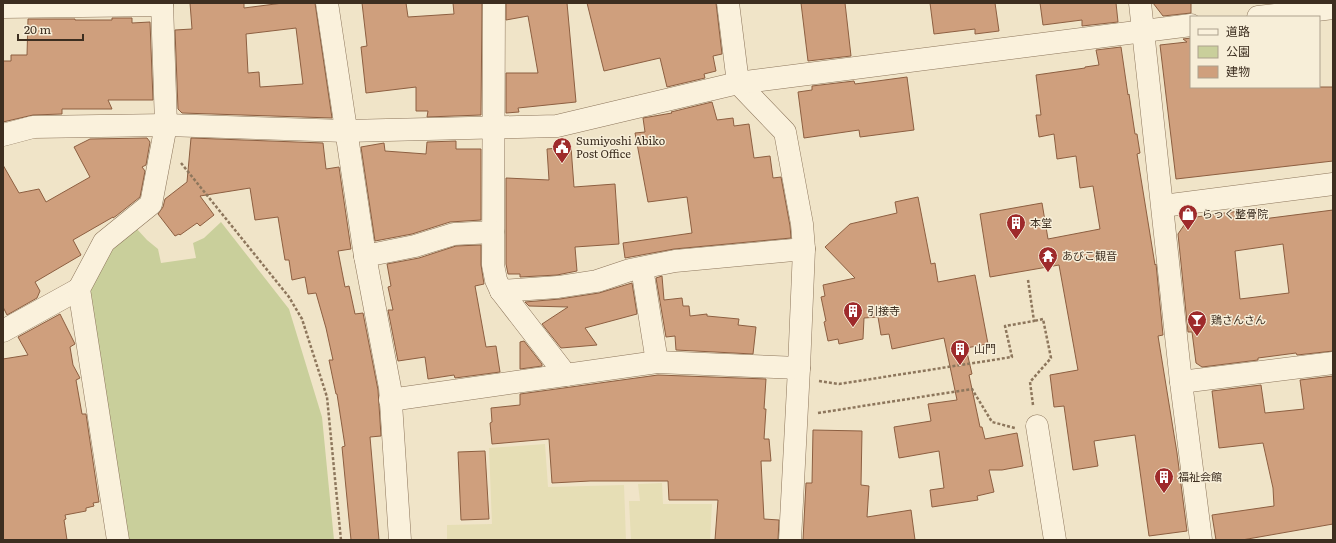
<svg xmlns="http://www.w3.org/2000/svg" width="1336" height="543" viewBox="0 0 1336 543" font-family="Literata,'Noto Sans JP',serif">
  <rect width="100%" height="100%" fill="#f0e4c8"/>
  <!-- farmland -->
  <g fill="#e6deb5">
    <path d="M545 444 548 487 624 485 626 540H447V525L492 524 489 448Z"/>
    <path d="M662 483 663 504H712L710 540H631L629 501H640L638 484Z"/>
  </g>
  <!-- green -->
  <path fill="#c9cf9b" d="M221 222 289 309 322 417 334 540H128L89 292 108 247 136 228 147 240 158 249 161 263 196 258 193 243 204 238Z"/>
  <!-- building -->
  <g fill="#cf9f7d" stroke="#8d5f41" fill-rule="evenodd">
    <path d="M190 3H244V8L283 3H315L332 118 182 113 178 109 175 30 192 29ZM296 28 303 84 260 87 259 72 248 73 246 34Z"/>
    <path d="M362 3H406L408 17 454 14 453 3H482L481 115 427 117 428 111H416V87L366 93 361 47 367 46Z"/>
    <path d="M506 3H567L576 102 518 108 519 112 506 113V73H538L528 16 506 20Z"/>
    <path d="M587 3H716L722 54 713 56 716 71 704 74 705 78 667 87 660 58 604 71Z"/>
    <path d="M801 3H845L851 56 808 61Z"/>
    <path d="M930 3H995L999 31 975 34V29L934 34Z"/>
    <path d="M1040 3H1116L1118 22 1082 26V20L1043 25Z"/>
    <path d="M1153 3H1191V13L1163 16Z"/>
    <path d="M112 18H132V23L150 22 153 100H108L112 109H62V114L33 115 3 122V61H11V55H27L28 19H75V20H112Z"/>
    <path d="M1191 38V87H1333V161L1176 179 1160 45 1187 42 1183 39Z"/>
    <path d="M1121 47 1128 95 1129 94 1135 134H1137L1140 153 1137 154 1155 265 1156 264 1163 335 1158 336 1177 453 1187 531 1149 536 1135 435 1094 441 1098 466 1073 470 1064 406 1054 407 1050 375 1078 370 1059 265 990 277 980 214 1042 203 1048 239 1100 229 1093 186 1080 188 1076 156 1057 159 1054 134 1039 137 1036 115H1041L1036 75 1085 68V67L1099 65 1096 50Z"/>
    <path d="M907 77 914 130 860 137 859 130 804 138 798 92 812 90V86L854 81 855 84Z"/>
    <path d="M712 102 717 120 733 118 734 126 749 124 754 158 770 156 773 178 781 177 790 226 791 238 674 249 625 258 623 243 692 233 687 197 648 202 635 133 645 132 643 118 672 113 671 112Z"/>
    <path d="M147 138 150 142 146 165 142 167 145 171 140 197 116 216 113 218V217L73 240 81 255 35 282 40 291 37 298 7 315 3 307V165L19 193 39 189 46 202 90 177 74 147 90 139Z"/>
    <path d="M191 138 323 143 326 169 339 167 351 249 338 251 345 287 349 286 355 314 363 313 378 390 381 436 370 437 379 540H351L342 447 345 446 337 394H336L329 360H333L326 328 316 293 308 294 305 277 292 280 289 260H285L278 217 255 220 250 188 200 196 214 215 200 226 197 223 180 235 179 234 175 236 158 214 163 207 165 199 187 182Z"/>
    <path d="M456 141V149H481V220L450 222 412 234 375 241 361 147 384 143 385 151 426 154 427 142Z"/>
    <path d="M571 147 574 187 615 184 619 244 575 247 577 271 557 275 520 277V274H508L506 264V178L549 180 547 149Z"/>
    <path d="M918 197 931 264 935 263 938 282 975 275 988 344 966 348 972 374 969 375 980 427H982L985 439 1017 433 1023 466 1002 470H989L994 492 977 496 978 500 932 507 930 490 944 488 939 451 899 458 894 427 931 421 928 404 957 400 944 338 892 349 889 334 881 335 878 317 864 318 863 339 839 344 838 339 828 341 824 322 826 321 821 297 825 296 823 285 855 278 825 247 850 224 897 213 895 202Z"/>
    <path d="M1261 208 1263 219 1333 210V351L1297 355 1296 353 1258 358V360L1202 367 1196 363 1192 332H1188L1178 234 1189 218ZM1283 244 1289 293 1240 299 1235 251Z"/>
    <path d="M481 245V265L484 284 475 286 486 347 496 346 500 372 455 378 454 375 428 379 425 357 398 361 388 310H393L388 287 391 286 387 264 419 258 456 246Z"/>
    <path d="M662 276 664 300 682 298 683 306H689L690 316 707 314V316L739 319 738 325 756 327 753 354 676 350 675 336 666 337 656 278Z"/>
    <path d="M632 283 637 314 585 328 597 345 561 348 542 324 568 307 529 306 525 302 560 299 599 293Z"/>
    <path d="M60 314 75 344 70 347 73 365 80 378 76 380 82 414H86L99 502 93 503 94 506 86 508V511L65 515 66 519 64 520 67 540H3V359L28 355 18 337Z"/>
    <path d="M524 341 542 364V366L520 369V342Z"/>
    <path d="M658 375 766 379 764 409H766L764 439H769L771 461H761L764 519 779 520 778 540H715L718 500H669L668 481H590L552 483 549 439 492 444 490 423 492 422 491 408 520 405V394Z"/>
    <path d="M1333 376V524L1242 540H1216L1212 515 1274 506 1273 488 1263 443 1219 448 1212 391 1261 385 1265 413 1304 409 1300 380Z"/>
    <path d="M813 430 862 431 861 485 869 486 867 517 911 510 915 540H803L806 483H812Z"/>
    <path d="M485 451 489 519 461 520 458 452Z"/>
  </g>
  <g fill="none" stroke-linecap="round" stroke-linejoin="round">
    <defs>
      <g id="minor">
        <path d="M327 3 365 256 390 388 400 540"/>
        <path d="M494 3 493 265 496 280 501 291 566 375"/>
        <path d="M728 3 738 83 785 132 802 224 804 249 799 368 790 540"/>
        <path d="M1140 3 1181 382 1201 540"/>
        <path d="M3 7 162 5"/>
        <path d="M1258 17 1333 8"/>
        <path d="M3 135 33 127 166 125 346 131 557 126 738 83 1191 25"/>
        <path d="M1163 206 1333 184"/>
        <path d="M365 256 415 246 454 234 493 232"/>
        <path d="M642 268 657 362"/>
        <path d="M501 291 558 287 597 281 630 270 675 261 804 249"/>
        <path d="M3 331 79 289"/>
        <path d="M1181 382 1333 363"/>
        <path d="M390 400 657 362 799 368"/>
        <path d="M1037 426 1055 540"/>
        <path d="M118 540 79 289 104 242 151 204 166 125 162 3"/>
      </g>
    </defs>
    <!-- minor casing -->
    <use href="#minor" stroke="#8d765c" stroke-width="23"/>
    <!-- path -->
    <g stroke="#8d765c" stroke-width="2.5" stroke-dasharray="3 2" stroke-linecap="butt">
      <path d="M181 163 289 297 302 319 327 397 341 540"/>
      <path d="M819 381 839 384 1012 357 1005 326 1034 321 1028 280"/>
      <path d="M1033 405 1030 382 1051 358 1043 319 1034 321"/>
      <path d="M818 413 972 389 992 422 1015 428"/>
    </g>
    <!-- minor -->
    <use href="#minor" stroke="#faf1dc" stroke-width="22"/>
  </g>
  <!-- icons -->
  <defs>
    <symbol id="civic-pin" viewBox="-11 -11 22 30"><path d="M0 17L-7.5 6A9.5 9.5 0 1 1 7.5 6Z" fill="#9e2a2b" stroke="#f7eed8"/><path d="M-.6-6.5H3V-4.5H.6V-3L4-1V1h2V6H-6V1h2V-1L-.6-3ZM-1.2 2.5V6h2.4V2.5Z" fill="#fff"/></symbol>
    <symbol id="shop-pin" viewBox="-11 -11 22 30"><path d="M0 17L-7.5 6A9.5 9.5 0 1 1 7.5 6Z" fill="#9e2a2b" stroke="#f7eed8"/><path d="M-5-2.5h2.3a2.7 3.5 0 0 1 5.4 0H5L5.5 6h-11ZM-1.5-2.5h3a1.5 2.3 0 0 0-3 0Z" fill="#fff"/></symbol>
    <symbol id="building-pin" viewBox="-11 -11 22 30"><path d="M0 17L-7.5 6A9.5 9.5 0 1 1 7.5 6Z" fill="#9e2a2b" stroke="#f7eed8"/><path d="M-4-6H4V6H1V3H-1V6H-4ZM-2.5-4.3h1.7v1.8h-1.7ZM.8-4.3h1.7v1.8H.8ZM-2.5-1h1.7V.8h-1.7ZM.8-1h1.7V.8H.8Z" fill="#fff"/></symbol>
    <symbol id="temple-pin" viewBox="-11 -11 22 30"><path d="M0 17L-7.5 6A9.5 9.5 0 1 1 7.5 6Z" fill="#9e2a2b" stroke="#f7eed8"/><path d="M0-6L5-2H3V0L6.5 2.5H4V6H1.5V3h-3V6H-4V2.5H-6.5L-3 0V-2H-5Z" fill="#fff"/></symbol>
    <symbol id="bar-pin" viewBox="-11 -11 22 30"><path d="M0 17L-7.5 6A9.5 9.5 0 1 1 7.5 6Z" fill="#9e2a2b" stroke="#f7eed8"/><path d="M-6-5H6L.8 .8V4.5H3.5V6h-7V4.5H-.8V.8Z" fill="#fff"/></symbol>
  </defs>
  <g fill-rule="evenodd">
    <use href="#civic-pin" x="551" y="136" width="22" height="30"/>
    <use href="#shop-pin" x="1177" y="203" width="22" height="30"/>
    <use href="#building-pin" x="1005" y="212" width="22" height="30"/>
    <use href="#temple-pin" x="1037" y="245" width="22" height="30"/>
    <use href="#building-pin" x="842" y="300" width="22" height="30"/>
    <use href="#bar-pin" x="1186" y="309" width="22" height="30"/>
    <use href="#building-pin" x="949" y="338" width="22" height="30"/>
    <use href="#building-pin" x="1153" y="466" width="22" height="30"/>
  </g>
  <g text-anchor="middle" stroke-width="3" stroke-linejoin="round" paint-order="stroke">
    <!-- poi labels -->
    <g font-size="11" fill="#3d2e20" stroke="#f7eed8" text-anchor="start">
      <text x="576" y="145">Sumiyoshi Abiko<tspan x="576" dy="13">Post Office</tspan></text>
      <text x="1202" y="218">らっく整骨院</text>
      <text x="1030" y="227">本堂</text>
      <text x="1062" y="260">あびこ観音</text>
      <text x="867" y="315">引接寺</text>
      <text x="1211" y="324">鶏さんさん</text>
      <text x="974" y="353">山門</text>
      <text x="1178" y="481">福祉会館</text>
    </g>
  </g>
  <!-- border -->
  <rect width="1336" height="543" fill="none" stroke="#3d2e20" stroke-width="8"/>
  <!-- legend -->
  <rect x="1190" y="16" width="130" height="72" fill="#f7eed8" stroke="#ada18e"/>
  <rect x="1198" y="29" width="20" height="6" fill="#faf1dc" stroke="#ada18e"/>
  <text x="1226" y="36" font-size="12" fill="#3d2e20">道路</text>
  <rect x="1198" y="46" width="20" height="12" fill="#c9cf9b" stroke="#ada18e"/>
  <text x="1226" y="56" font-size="12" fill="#3d2e20">公園</text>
  <rect x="1198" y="66" width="20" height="12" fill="#cf9f7d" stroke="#ada18e"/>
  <text x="1226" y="76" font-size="12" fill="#3d2e20">建物</text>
  <!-- scale -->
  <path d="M18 34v6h65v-6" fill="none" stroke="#3d2e20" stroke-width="2"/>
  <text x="24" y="34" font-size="12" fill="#3d2e20" stroke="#f7eed8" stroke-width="3" paint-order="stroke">20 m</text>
</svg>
